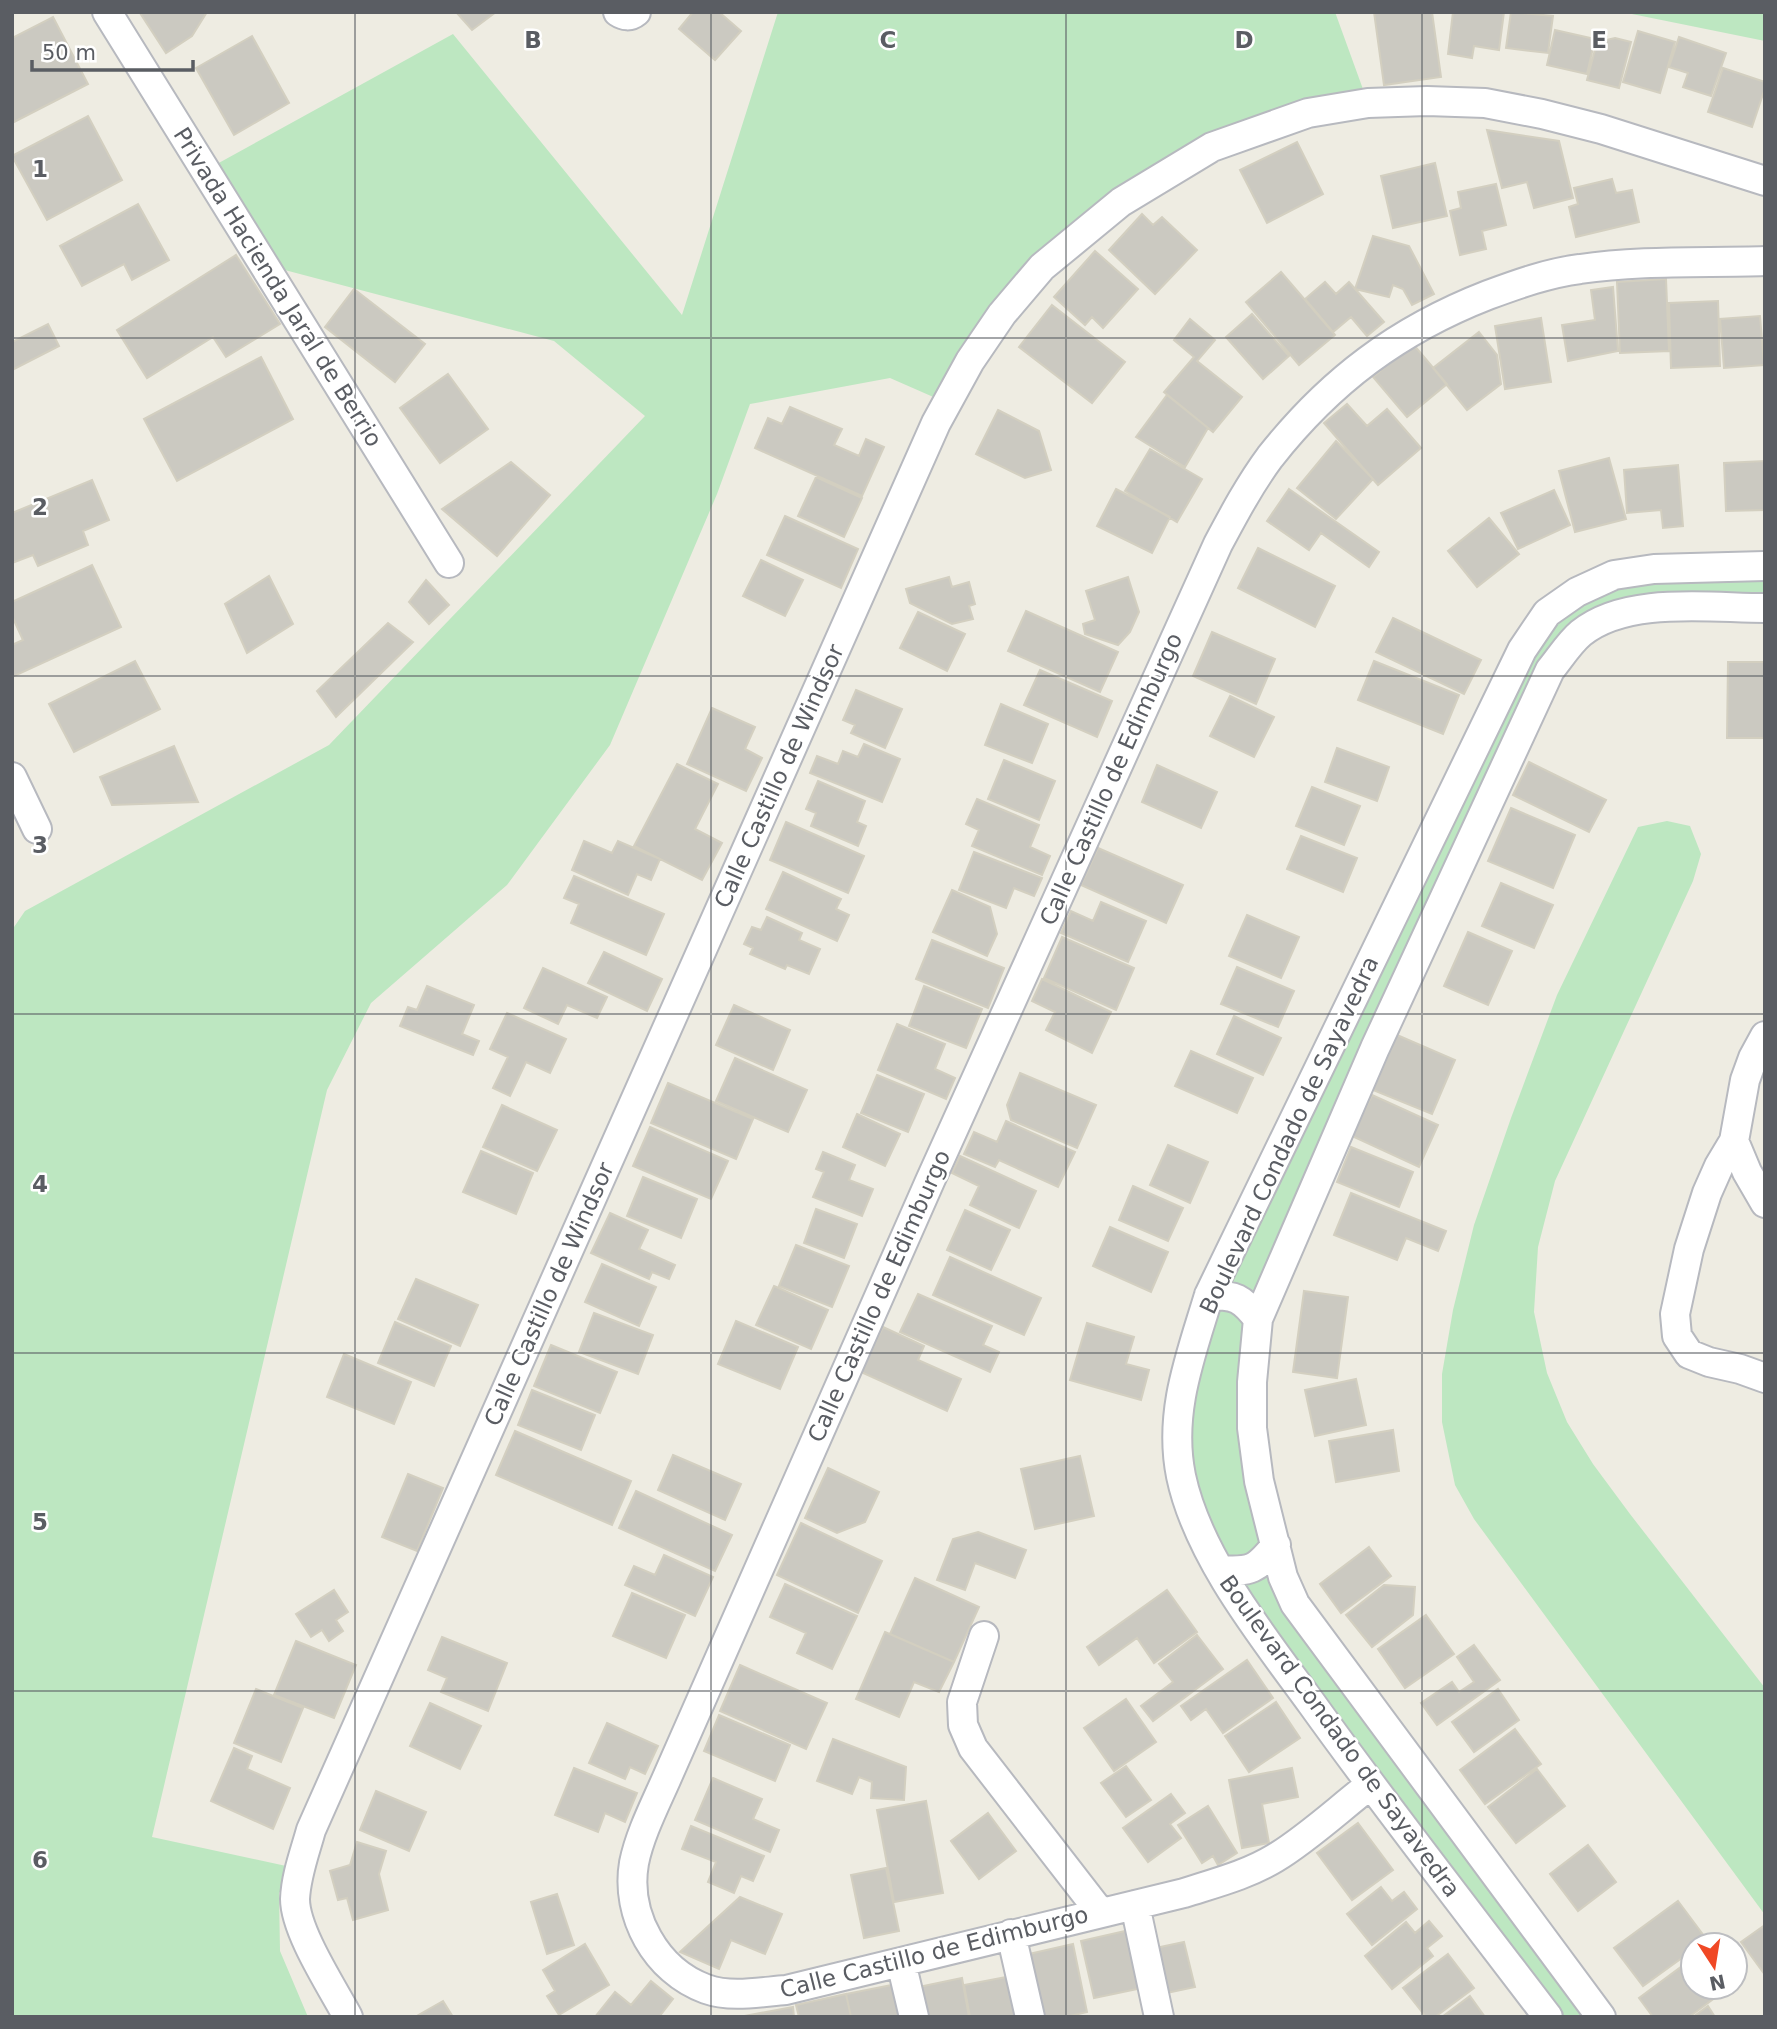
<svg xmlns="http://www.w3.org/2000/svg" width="1777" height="2029" viewBox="0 0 1777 2029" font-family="'DejaVu Sans',sans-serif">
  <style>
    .green { fill: #bde7c1 }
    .building { fill: #cbc9c1; stroke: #d3cfc0; stroke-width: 2 }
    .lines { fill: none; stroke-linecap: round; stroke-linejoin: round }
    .minor-casing { stroke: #b7b9bf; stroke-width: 32 }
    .minor { stroke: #fff; stroke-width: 28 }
    .grid { fill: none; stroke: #5a5d63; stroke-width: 2; stroke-opacity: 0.55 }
    .labels { text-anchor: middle; stroke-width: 5; stroke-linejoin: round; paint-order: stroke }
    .street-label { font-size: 23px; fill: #5a5d63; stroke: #fff }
    .grid-label { font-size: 23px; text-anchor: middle; font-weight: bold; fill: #5a5d63; stroke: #fff; stroke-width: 5; stroke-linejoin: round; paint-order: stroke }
  </style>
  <rect width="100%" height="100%" fill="#eeece2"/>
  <!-- green -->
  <path class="green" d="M778 12H1335L1368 103 1212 147 1042 267 947 403 890 378 750 404 717 494 610 745 507 885 371 1003 327 1090 152 1837 300 1869 279 1893 280 1951 308 2017H12V930L25 911 329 745 645 416 554 341 262 264 206 170 453 34 682 315Z
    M1622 12H1765V41Z
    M1765 566V608H1674L1579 634 1258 1319 1252 1382 1283 1577 1601 2017H1548L1195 1521 1185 1372 1522 650 1577 592Z
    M1667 821 1690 826 1701 854 1693 881 1555 1181 1538 1247 1534 1312 1547 1373 1567 1422 1593 1464 1630 1514 1765 1688V1915L1474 1519 1455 1485 1442 1422V1374L1453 1310 1474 1225 1511 1118 1557 995 1638 827Z"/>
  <!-- building -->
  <path class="building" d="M207 12 192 36 166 53 140 13Z
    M456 12H496L472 30Z
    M693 12H719L741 31 715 60 679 29Z
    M1374 12H1432L1441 77 1384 85Z
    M1453 12H1504L1499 50 1474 46 1472 58 1448 54Z
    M1511 12 1553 16 1548 53 1506 48Z
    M53 17 88 84 12 123V38Z
    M1555 30 1595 39 1587 74 1547 65Z
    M1638 31 1675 42 1660 93 1623 82Z
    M252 36 289 103 234 135 196 68Z
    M1679 37 1726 53 1711 96 1683 87 1688 73 1669 67Z
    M1615 38 1631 42 1619 88 1587 80 1597 42Z
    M1723 68 1765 82V88L1752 127 1708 112Z
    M88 116 122 180 47 220 12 156Z
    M1487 130 1559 141 1573 198 1534 208 1527 182 1502 188Z
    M1297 142 1323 194 1267 223 1240 170Z
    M1435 163 1447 216 1393 228 1381 176Z
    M1612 179 1616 193 1632 190 1639 222 1576 237 1569 207 1578 204 1574 188Z
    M1496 184 1506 225 1482 231 1486 249 1460 255 1450 211 1461 208 1458 192Z
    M138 204 169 260 132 280 124 264 82 286 60 246Z
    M1142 214 1153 225 1162 217 1197 250 1155 294 1109 250Z
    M1373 236 1409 246 1434 294 1412 305 1403 289 1393 285 1389 297 1355 289Z
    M1095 251 1138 289 1103 328 1092 317 1085 325 1054 297Z
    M236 255 280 324 226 357 213 337 147 378 117 330Z
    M1281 272 1335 335 1299 365 1246 302Z
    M1666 279 1669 351 1620 353 1617 282Z
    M1325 282 1336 294 1349 282 1384 322 1367 336 1351 317 1333 332 1305 299Z
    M1613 287 1618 351 1568 361 1562 325 1595 320 1591 290Z
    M354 289 425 344 395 382 325 327Z
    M1718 301 1720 366 1671 368 1669 303Z
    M1052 305 1125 362 1092 403 1019 347Z
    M1252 314 1289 356 1263 379 1226 337Z
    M1760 316 1764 365 1724 368 1720 319Z
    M1541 318 1551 382 1505 389 1495 326Z
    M1190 319 1215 340 1197 361 1242 397 1213 432 1164 392 1194 357 1174 340Z
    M48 324 59 346 12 370V342Z
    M1479 332 1497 355 1501 384 1467 410 1433 368Z
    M1413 344 1447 384 1407 417 1373 377Z
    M261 357 293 419 177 481 144 419Z
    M448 374 488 429 440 463 400 408Z
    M1167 395 1208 428 1185 467 1136 437Z
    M1347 404 1367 426 1387 409 1421 448 1378 485 1324 423Z
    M790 407 842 429 834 445 859 456 866 439 884 447 862 496 755 448 768 418 782 424Z
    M998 410 1039 431 1051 470 1025 478 976 454Z
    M1336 441 1373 479 1336 519 1297 488Z
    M1150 449 1202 479 1177 522 1125 491Z
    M1609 458 1626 519 1575 532 1559 471Z
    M1765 461V510L1726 511 1724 463Z
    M511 462 550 495 497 556 442 509Z
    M1678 465 1683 526 1663 528 1661 510 1627 513 1624 470Z
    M816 477 862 498 844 537 798 516Z
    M92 480 109 520 83 531 88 545 38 566 33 555 12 563V513Z
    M1116 489 1170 517 1152 553 1097 526Z
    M1289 489 1379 552 1369 567 1321 533 1309 550 1267 521Z
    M1554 490 1570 525 1518 549 1501 513Z
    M785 516 858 549 841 588 767 555Z
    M1489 518 1519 554 1477 587 1448 551Z
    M1258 548 1335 586 1315 627 1238 588Z
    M761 560 803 580 785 616 743 596Z
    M92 565 121 627 12 677V645L23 640 12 616V602Z
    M269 576 293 624 247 653 225 604Z
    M949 577 952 587 969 582 975 604 969 606 973 619 952 624 910 603 906 589Z
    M1128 577 1139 612 1130 632 1118 645 1085 634 1083 624 1095 620 1086 591Z
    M426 580 449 605 429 624 409 602Z
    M1026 611 1118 652 1100 692 1008 651Z
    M918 612 965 634 947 671 900 648Z
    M1393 618 1481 660 1464 694 1376 652Z
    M388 623 413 642 336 717 317 691Z
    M1212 632 1275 659 1256 704 1193 676Z
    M135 661 160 709 74 752 49 704Z
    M1374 661 1459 695 1443 734 1358 700Z
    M1728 662H1765V738H1727Z
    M1040 670 1112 701 1097 737 1024 705Z
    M856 690 902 709 885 748 851 733 855 725 843 720Z
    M1230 696 1274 717 1254 757 1210 736Z
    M1001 704 1048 724 1032 763 985 745Z
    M712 708 755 727 745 749 762 758 746 791 687 764Z
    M864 744 900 759 882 802 810 773 817 756 838 764 843 751 858 757Z
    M174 746 198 802 112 805 100 777Z
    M1337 748 1389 767 1377 801 1325 782Z
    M1004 760 1055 781 1039 820 988 799Z
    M1529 762 1606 800 1589 832 1513 795Z
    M677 764 718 784 695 829 722 843 702 880 634 846Z
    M1157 765 1217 792 1201 828 1142 802Z
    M818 781 865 801 857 822 866 826 858 846 811 826 816 813 806 809Z
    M1312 787 1360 806 1344 845 1296 826Z
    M977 799 1039 825 1030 847 1050 856 1042 875 972 846 979 830 966 824Z
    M1511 808 1575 835 1553 888 1488 861Z
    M786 822 864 856 848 893 770 860Z
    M1301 836 1357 858 1343 892 1287 869Z
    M584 841 612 853 618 841 660 859 651 880 637 874 628 895 572 870Z
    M1098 848 1183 885 1166 923 1081 885Z
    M974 852 1042 878 1034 896 1014 888 1006 908 959 890Z
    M783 872 841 899 836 909 849 915 837 941 766 909Z
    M574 876 664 914 646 955 571 923 579 904 564 898Z
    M1501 883 1553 905 1534 948 1482 926Z
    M952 890 990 907 997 934 987 956 933 932Z
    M1101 902 1146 921 1128 962 1061 933 1071 911 1093 921Z
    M1247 915 1299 937 1281 978 1229 956Z
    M767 917 802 933 799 940 820 949 809 974 787 965 785 969 750 954 753 948 744 944 752 927 761 930Z
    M1468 932 1512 951 1488 1005 1444 986Z
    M1062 937 1134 968 1116 1010 1044 978Z
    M932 940 1004 968 988 1008 916 979Z
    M604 952 662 979 647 1011 588 983Z
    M1237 967 1294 991 1278 1027 1221 1004Z
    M543 968 607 997 597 1018 567 1005 558 1024 524 1008Z
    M1042 979 1111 1012 1092 1053 1046 1030 1055 1012 1032 1001Z
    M427 986 474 1005 462 1034 479 1041 473 1055 400 1026 408 1007 417 1010Z
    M924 986 982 1009 966 1048 909 1026Z
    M734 1005 790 1030 773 1070 716 1045Z
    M507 1013 566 1039 550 1073 526 1062 510 1096 493 1088 508 1057 490 1049Z
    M1234 1016 1281 1038 1263 1075 1217 1054Z
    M897 1024 945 1044 935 1069 955 1078 946 1099 878 1070Z
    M1397 1035 1455 1060 1432 1114 1373 1090Z
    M1191 1051 1253 1078 1237 1113 1175 1086Z
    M735 1058 807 1090 788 1132 716 1101Z
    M1020 1073 1096 1105 1077 1148 1011 1120 1007 1105Z
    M877 1075 924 1094 908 1132 861 1113Z
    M668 1083 753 1119 736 1159 651 1123Z
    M1372 1095 1438 1125 1419 1167 1352 1136Z
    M502 1105 557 1130 537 1171 483 1147Z
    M857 1114 900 1134 885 1166 843 1147Z
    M1006 1121 1075 1152 1058 1187 999 1160 995 1167 964 1154 974 1132 997 1142Z
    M650 1127 728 1161 711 1199 633 1166Z
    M1168 1145 1208 1162 1190 1203 1150 1185Z
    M1351 1147 1413 1172 1399 1207 1337 1182Z
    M481 1151 533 1173 516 1214 463 1192Z
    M823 1152 855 1165 849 1180 873 1189 862 1216 813 1197 824 1172 816 1169Z
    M960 1156 1036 1191 1019 1228 970 1205 979 1186 952 1173Z
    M643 1177 697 1199 681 1238 627 1216Z
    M1133 1186 1183 1208 1168 1241 1119 1220Z
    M1351 1193 1446 1231 1438 1251 1406 1238 1397 1260 1334 1235Z
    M816 1209 857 1224 844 1258 804 1243Z
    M965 1210 1010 1230 991 1270 947 1250Z
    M610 1213 648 1230 639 1249 675 1265 669 1279 652 1272 649 1279 591 1253Z
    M1110 1227 1168 1252 1151 1292 1093 1266Z
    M796 1245 849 1266 832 1307 779 1286Z
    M950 1257 1041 1298 1024 1335 933 1295Z
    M602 1264 656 1287 639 1326 585 1302Z
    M416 1279 478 1305 460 1346 398 1319Z
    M774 1286 828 1310 811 1349 756 1325Z
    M1304 1291 1348 1297 1337 1378 1293 1372Z
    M918 1294 992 1326 983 1345 999 1352 990 1372 900 1332Z
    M594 1313 653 1335 638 1374 579 1352Z
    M736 1321 798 1347 780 1389 718 1364Z
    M395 1322 451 1346 434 1386 378 1363Z
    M1087 1323 1134 1337 1126 1364 1149 1370 1141 1400 1070 1380Z
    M883 1327 924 1346 918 1360 961 1379 947 1411 861 1372Z
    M551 1345 617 1372 600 1413 534 1386Z
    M344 1354 411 1382 394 1424 327 1397Z
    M1356 1379 1366 1425 1315 1436 1305 1390Z
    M532 1390 595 1415 581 1450 518 1425Z
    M1393 1430 1399 1471 1336 1482 1329 1441Z
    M515 1431 631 1481 612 1525 496 1475Z
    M673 1455 741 1484 725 1520 658 1490Z
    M1080 1456 1094 1516 1035 1529 1021 1469Z
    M828 1468 879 1492 865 1522 837 1533 805 1518Z
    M408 1474 443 1488 417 1551 382 1537Z
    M636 1491 732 1535 715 1571 619 1528Z
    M801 1523 882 1561 858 1613 777 1575Z
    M978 1532 1026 1550 1015 1578 975 1563 965 1590 937 1580 953 1539Z
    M1369 1547 1391 1576 1341 1613 1320 1584Z
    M664 1555 713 1577 695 1616 625 1585 634 1566 655 1575Z
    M915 1578 979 1607 954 1662 890 1634Z
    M785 1584 857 1616 832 1669 797 1653 806 1633 770 1617Z
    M1384 1585 1415 1587 1413 1615 1372 1647 1346 1615Z
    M334 1590 348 1612 336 1620 343 1631 329 1641 322 1630 311 1637 296 1614Z
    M1167 1590 1197 1632 1154 1663 1137 1638 1099 1665 1087 1647Z
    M632 1593 685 1615 666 1658 613 1636Z
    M1426 1615 1454 1654 1405 1688 1378 1649Z
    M885 1632 954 1662 939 1692 914 1682 899 1717 856 1699Z
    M1197 1635 1223 1669 1153 1721 1141 1706 1173 1682 1159 1664Z
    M442 1637 507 1663 488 1711 441 1692 447 1678 428 1670Z
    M296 1641 356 1665 334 1718 274 1695Z
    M1474 1645 1500 1680 1437 1725 1421 1703 1452 1682 1459 1692 1474 1682 1457 1657Z
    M1247 1660 1273 1698 1223 1733 1206 1709 1191 1720 1181 1706Z
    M740 1665 827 1703 806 1749 720 1711Z
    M256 1689 303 1708 281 1762 234 1743Z
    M1498 1689 1519 1720 1474 1752 1452 1722Z
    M1126 1699 1156 1742 1114 1771 1084 1728Z
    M1276 1702 1300 1738 1249 1772 1225 1736Z
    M430 1703 481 1726 460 1769 410 1746Z
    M719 1715 790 1745 775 1781 704 1751Z
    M607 1723 658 1746 645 1774 630 1767 625 1779 589 1763Z
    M1515 1729 1541 1764 1485 1804 1460 1770Z
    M833 1739 906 1767 904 1800 871 1798 872 1782 859 1777 852 1794 817 1781Z
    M234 1748 252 1756 247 1769 290 1788 273 1829 211 1801Z
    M1126 1766 1151 1800 1126 1817 1101 1783Z
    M574 1768 637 1793 625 1822 605 1813 598 1832 555 1815Z
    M1292 1768 1298 1797 1262 1804 1269 1843 1242 1848 1229 1780Z
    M1537 1769 1565 1806 1516 1843 1488 1807Z
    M713 1778 762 1799 753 1819 779 1830 770 1852 695 1820Z
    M376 1791 426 1812 409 1851 360 1830Z
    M1171 1794 1185 1813 1170 1824 1181 1838 1148 1862 1123 1828Z
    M926 1801 943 1893 894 1902 877 1810Z
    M1208 1806 1237 1853 1218 1865 1213 1856 1202 1863 1178 1825Z
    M988 1813 1016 1851 979 1879 951 1841Z
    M1358 1823 1393 1870 1352 1900 1317 1853Z
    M691 1826 764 1856 753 1881 741 1876 734 1893 708 1882 716 1862 682 1849Z
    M357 1842 386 1851 379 1874 388 1910 353 1920 347 1898 338 1900 330 1871 350 1865Z
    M1588 1845 1616 1882 1578 1911 1550 1874Z
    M886 1868 899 1931 864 1938 851 1875Z
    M1381 1887 1392 1901 1404 1892 1417 1909 1372 1945 1347 1914Z
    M557 1894 574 1945 547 1954 531 1902Z
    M740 1897 782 1914 765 1954 731 1940 719 1969 680 1952Z
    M1678 1901 1707 1940 1699 1945H1693V1950L1643 1986 1614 1948Z
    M1429 1921 1442 1936 1427 1948 1433 1956 1392 1989 1365 1956 1406 1922 1415 1933Z
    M1765 1925V1975L1741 1942Z
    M1134 1929 1147 1987 1094 1998 1081 1941Z
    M1184 1942 1195 1987 1157 1995 1146 1950Z
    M585 1944 609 1985 559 2015 547 1996 555 1991 543 1970Z
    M1073 1944 1087 2012 1066 2017H1032L1020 1956Z
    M1448 1954 1474 1988 1435 2017H1426L1403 1988Z
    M1689 1961 1693 1966V1987H1709L1716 1997 1689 2017H1653L1639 1998Z
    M1017 1975 1025 2017H970L964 1985Z
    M962 1978 969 2017H915L909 1989Z
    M651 1981 673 1999 659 2017H595L615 1992 631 2005Z
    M902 1983 909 2017H851L846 1994Z
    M846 1994 851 2017H799L796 2005Z
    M1470 1996 1485 2017H1442Z
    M443 2001 453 2017H415Z
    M1708 2006 1715 2017H1693Z
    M793 2007 794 2017H744V2016Z"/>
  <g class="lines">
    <defs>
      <path id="minor" d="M107 12 449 563
        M618 12C624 16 630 17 636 12
        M12 777 37 829
        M1765 1036 1753 1058 1745 1080 1734 1141 1719 1166 1707 1193 1689 1249 1675 1314 1677 1336 1689 1354 1709 1362 1740 1369 1765 1378
        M1734 1141 1747 1172 1765 1203
        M1209 1295C1235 1295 1242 1298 1258 1319
        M1220 1570C1251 1572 1256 1570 1276 1545
        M984 1636 962 1702 963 1725 973 1748 1100 1912
        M1370 1785C1340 1808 1307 1839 1275 1858 1247 1875 1215 1883 1184 1893L786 1990C760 1992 731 1998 706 1989 656 1971 625 1915 634 1863 640 1833 657 1801 669 1773L930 1181 1218 544C1234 514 1250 484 1270 457 1330 381 1398 330 1488 295 1518 284 1548 273 1580 269 1640 260 1703 263 1765 261
        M1135 1905 1159 2017
        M1011 1934 1030 2017
        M901 1962 914 2017
        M348 2017C332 1987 295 1931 295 1899 296 1875 305 1852 311 1830L936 423 970 361 1002 314 1042 267 1121 202 1212 147 1308 113 1368 103 1427 101 1485 103 1542 114 1601 129 1765 181
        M1548 2017C1469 1913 1388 1810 1312 1704 1264 1638 1198 1557 1181 1476 1168 1412 1191 1355 1209 1295L1522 650 1547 613 1577 592 1614 575 1654 569 1765 566
        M1601 2017 1295 1604 1283 1577 1259 1481 1252 1428V1382L1258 1319 1375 1048 1550 670C1560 658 1569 643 1581 633 1627 596 1709 608 1765 608"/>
    </defs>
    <!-- minor casing -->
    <use href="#minor" class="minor-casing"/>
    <!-- minor -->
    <use href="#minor" class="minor"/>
  </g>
  <!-- grid -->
  <path class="grid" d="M355 12V2017M711 12V2017M1066 12V2017M1422 12V2017M12 338H1765M12 676H1765M12 1014H1765M12 1353H1765M12 1691H1765"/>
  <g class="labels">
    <!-- street labels -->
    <g class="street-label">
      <text transform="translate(278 287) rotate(58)" y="8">Privada Hacienda Jaral de Berrio</text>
      <text transform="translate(779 776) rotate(-66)" y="8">Calle Castillo de Windsor</text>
      <text transform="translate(1111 779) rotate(-66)" y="8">Calle Castillo de Edimburgo</text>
      <text transform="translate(1289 1135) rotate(-65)" y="8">Boulevard Condado de Sayavedra</text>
      <text transform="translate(549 1294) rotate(-66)" y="8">Calle Castillo de Windsor</text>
      <text transform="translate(879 1296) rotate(-66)" y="8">Calle Castillo de Edimburgo</text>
      <text transform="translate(1340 1736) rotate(54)" y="8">Boulevard Condado de Sayavedra</text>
      <text transform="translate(934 1952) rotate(-14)" y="8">Calle Castillo de Edimburgo</text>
    </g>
  </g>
  <g class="grid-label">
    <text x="533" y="48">B</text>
    <text x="888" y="48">C</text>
    <text x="1244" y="48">D</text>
    <text x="1599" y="48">E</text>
    <text x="40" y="177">1</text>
    <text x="40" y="515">2</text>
    <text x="40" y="853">3</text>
    <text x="40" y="1192">4</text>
    <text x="40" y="1530">5</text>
    <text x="40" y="1868">6</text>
  </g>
  <!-- border -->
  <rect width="1777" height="2029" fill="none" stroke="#5a5d63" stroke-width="28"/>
  <!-- north arrow -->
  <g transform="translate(1714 1966) rotate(168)"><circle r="33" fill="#ffffff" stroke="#bdbec1" stroke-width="2"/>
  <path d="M0-5L12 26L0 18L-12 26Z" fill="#f04825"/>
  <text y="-10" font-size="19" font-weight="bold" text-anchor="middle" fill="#5a5d63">N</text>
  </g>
  <!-- scale -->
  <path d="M32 60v10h161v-10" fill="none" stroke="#5a5d63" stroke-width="3.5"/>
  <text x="42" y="60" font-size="21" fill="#5a5d63" stroke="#ffffff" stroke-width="5" paint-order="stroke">50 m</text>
</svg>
